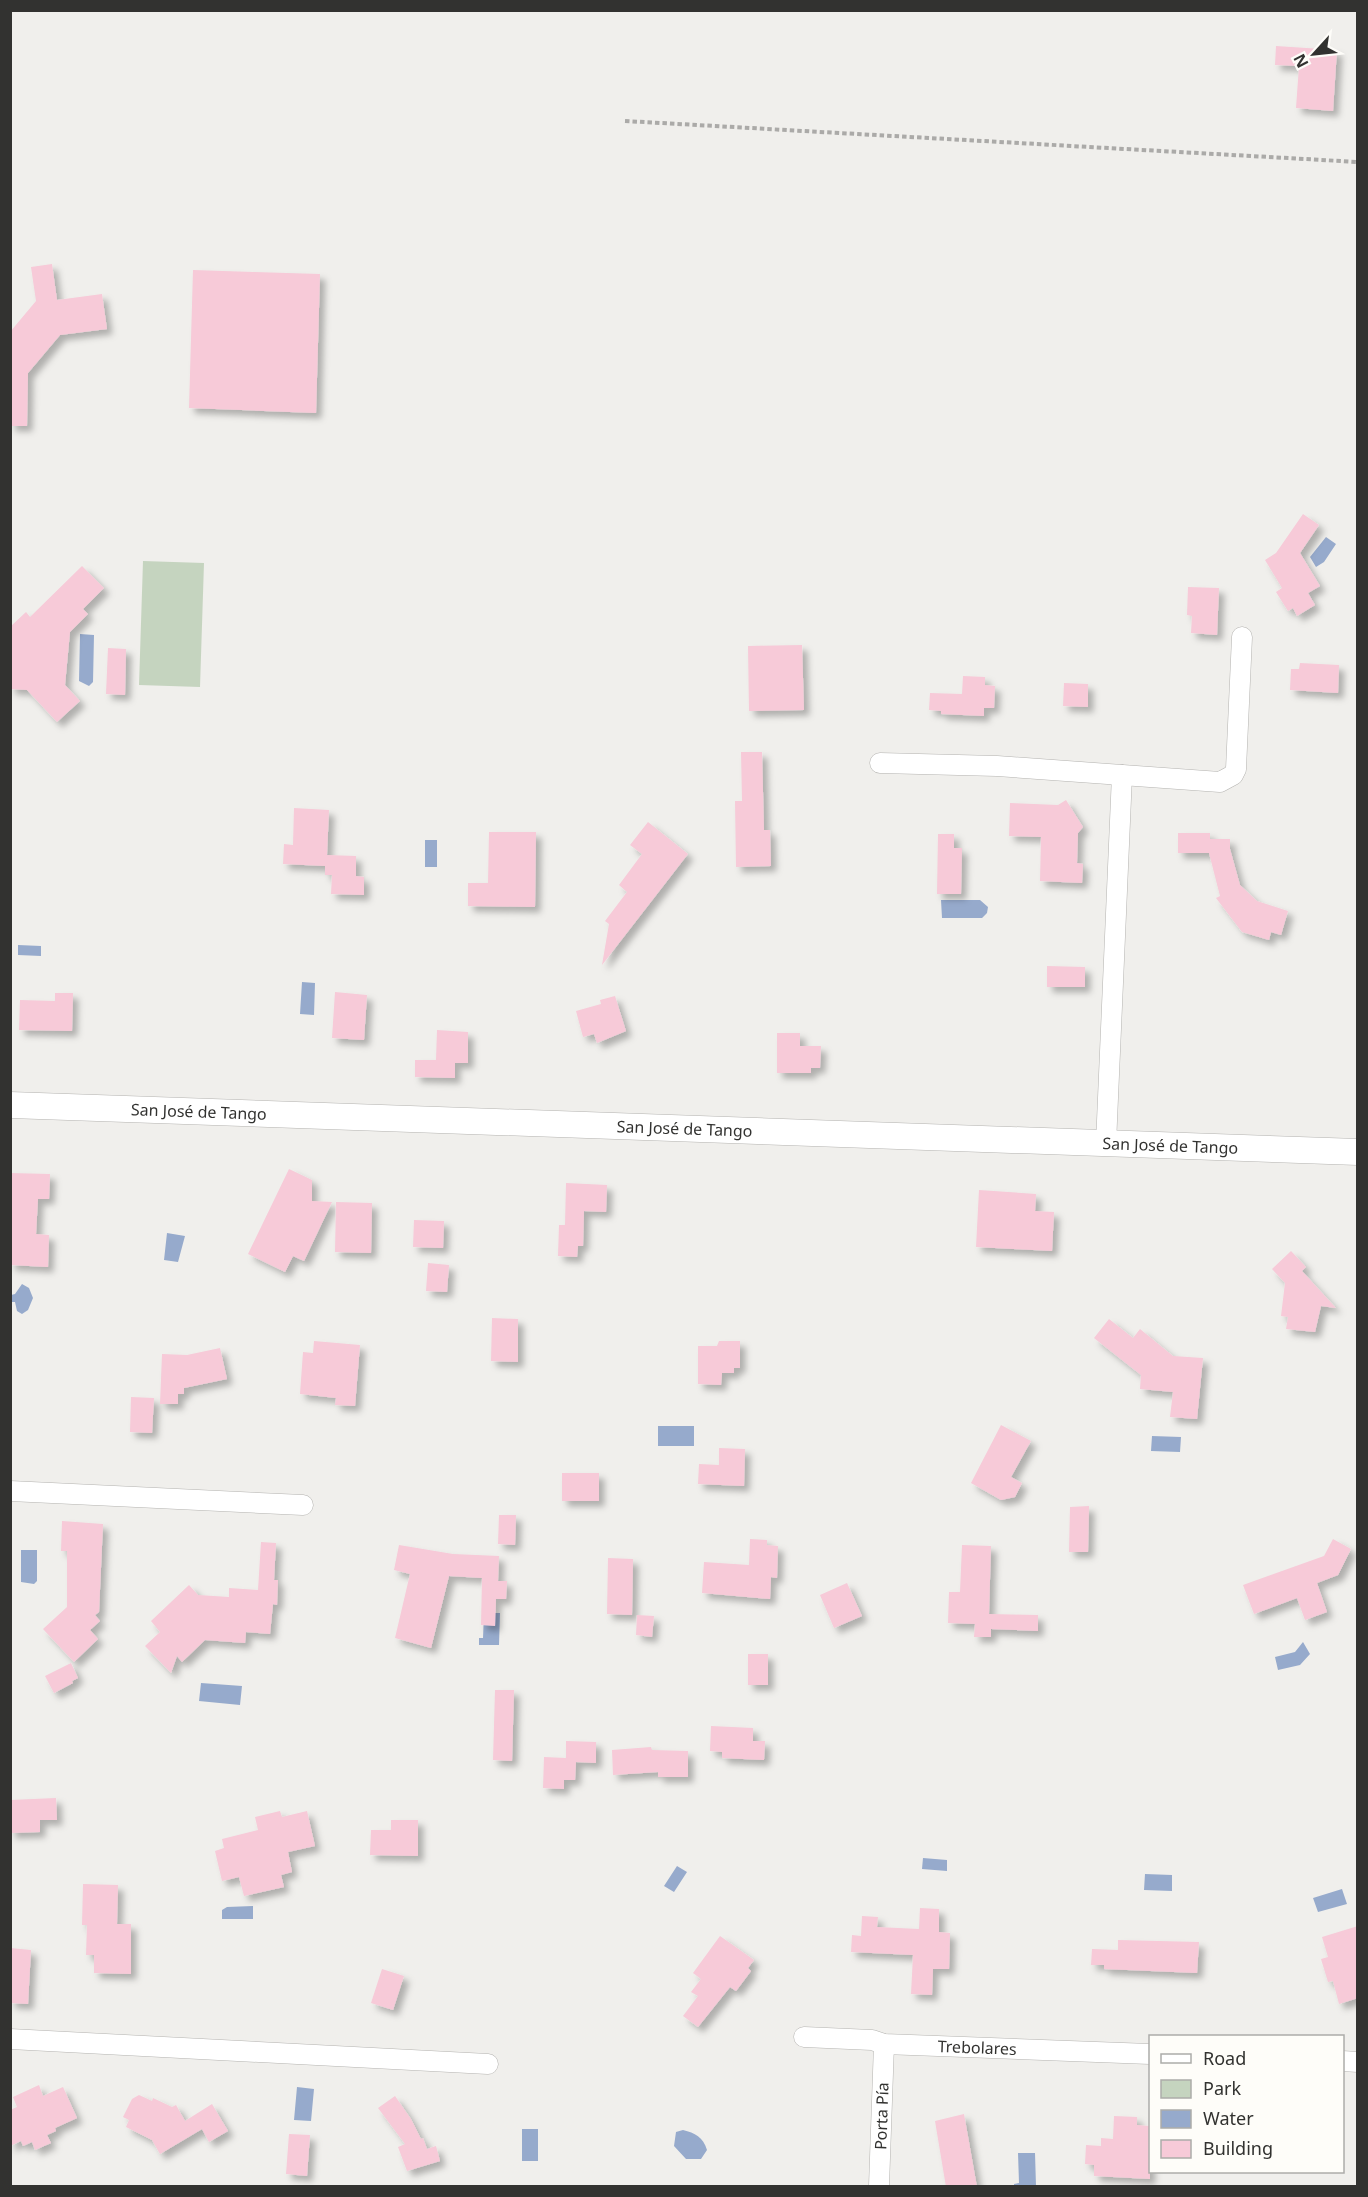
<svg xmlns="http://www.w3.org/2000/svg" width="1368" height="2197" viewBox="0 0 1368 2197" font-family="'Noto Sans',sans-serif">
  <style>
    .green { fill: #c5d4bf }
    .water { fill: #96aacc }
    .building { fill: #f7cad8; filter: url(#shadow) }
    .lines { fill: none; stroke-linecap: round; stroke-linejoin: round }
    .minor-casing { stroke: #b4b3b0; stroke-width: 21 }
    .tertiary-casing { stroke: #b4b3b0; stroke-width: 27 }
    .path { stroke: #abaaa8; stroke-width: 4; stroke-dasharray: 4.5 3; stroke-linecap: butt }
    .minor { stroke: #fff; stroke-width: 20 }
    .tertiary { stroke: #fff; stroke-width: 26 }
    .labels { text-anchor: middle; stroke-width: 4.5; stroke-linejoin: round; paint-order: stroke }
    .street-label { font-size: 16px; fill: #323230; stroke: #fefdf9 }
  </style>
  <defs>
    <filter id="shadow"><feDropShadow dx="5.5" dy="5.5" stdDeviation="3" flood-color="#0004"/></filter>
  </defs>
  <rect width="100%" height="100%" fill="#f0efec"/>
  <!-- green -->
  <path class="green" d="M143 561 204 563 200 687 139 685Z"/>
  <!-- water -->
  <path class="water" d="M1326 537 1336 544 1324 562 1316 567 1310 557Z
    M80 634 94 635 93 682 89 686 79 681Z
    M425 840H437V867H425Z
    M941 900H980L988 907 987 913 982 918H942Z
    M18 945 41 946V956L18 955Z
    M302 982 315 983 314 1015 300 1014Z
    M167 1233 185 1236 178 1262 164 1260Z
    M22 1284 29 1288 33 1298 28 1310 22 1314 17 1311 15 1302H10L11 1295 15 1294Z
    M658 1426H694V1446H658Z
    M1152 1436 1181 1437 1180 1452 1151 1451Z
    M21 1550H37V1581L34 1584 21 1582Z
    M484 1613H500L499 1645H479V1638H483Z
    M1303 1642 1310 1654 1300 1665 1278 1670 1275 1657 1295 1652Z
    M201 1683 242 1686 240 1705 199 1701Z
    M923 1858 947 1860V1871L922 1869Z
    M677 1866 687 1872 674 1892 664 1886Z
    M1145 1874 1172 1875V1891L1144 1890Z
    M1342 1889 1347 1904 1318 1912 1313 1898Z
    M253 1906V1919H222V1910L227 1907Z
    M297 2087 314 2089 311 2121 294 2120Z
    M522 2129H538V2161H522Z
    M683 2130C695 2133 703 2137 707 2150L701 2159H686L674 2146 676 2132Z
    M1018 2153H1035L1036 2186H1014V2184L1019 2183Z"/>
  <!-- building -->
  <path class="building" d="M1276 46 1337 50 1333 111 1296 108 1299 66 1275 65Z
    M52 264 57 300 102 294 107 329 60 335 28 373 27 426H10V332L36 301 31 267Z
    M193 270 320 274 316 413 189 408Z
    M1303 514 1319 525 1300 553 1320 586 1308 593 1315 605 1297 616 1293 608 1288 611 1276 592 1282 588 1265 560 1276 553Z
    M82 566 104 588 83 609 88 614 70 632 65 685 80 701 57 722 27 690 10 689V627L26 612 30 617Z
    M1188 587 1219 588 1217 635 1191 633 1192 616 1187 615Z
    M802 645 804 710 749 711 748 646Z
    M108 648 126 649 125 695 106 694Z
    M1300 663 1339 665 1338 693 1290 690 1291 669H1299Z
    M963 676 985 677V685L995 686 994 708H984V716L941 714V711L929 710 930 693 962 694Z
    M1064 683 1088 684V707L1063 706Z
    M741 752H762L764 830H770L771 866 736 867 735 801H742Z
    M1066 800 1083 827 1078 833 1077 863 1083 864 1082 883 1040 881 1041 837 1009 836 1010 803 1058 805Z
    M294 808 329 810 327 855 356 856V876L364 877V895L331 894 332 875H325V866L283 864 284 844 293 845Z
    M648 822 688 854 602 965 609 924 605 921 627 892 619 885 642 854 630 845Z
    M489 832H536L535 907 468 906V883H488Z
    M1178 833H1210V839H1230V849L1240 885 1257 901 1288 911 1281 935 1271 932 1269 940 1242 932 1216 898 1220 896 1209 853H1178Z
    M938 834H954V848H962L961 894H937Z
    M1047 966 1085 967V987H1047Z
    M335 992 367 995 364 1040 332 1038Z
    M55 993H73L72 1031 19 1030 20 1000 55 1001Z
    M615 996 626 1031 597 1043 594 1034 583 1037 576 1011 601 1004 600 1000Z
    M437 1030 468 1032V1063H455V1078L415 1077V1060H436Z
    M777 1033H800V1046H821L820 1068H811V1073H777Z
    M289 1169 312 1180V1201L332 1202 304 1261 293 1256 285 1272 248 1254Z
    M10 1173 50 1174 49 1199H38L36 1234 49 1235 48 1267 10 1265Z
    M566 1183 607 1185 606 1212 584 1211 583 1246H578L577 1257 558 1256 559 1225H565Z
    M979 1190 1036 1194 1035 1211 1054 1212 1052 1251 976 1247Z
    M336 1202 372 1203 371 1253 335 1252Z
    M414 1220 444 1221 443 1248 413 1247Z
    M1291 1251 1306 1267 1302 1271 1336 1308 1321 1306 1315 1332 1286 1329 1288 1317 1281 1316 1285 1283 1272 1269Z
    M428 1263 449 1265 447 1292 426 1291Z
    M492 1318 518 1319V1362L491 1361Z
    M1109 1319 1133 1338 1140 1329 1173 1356 1203 1358 1197 1419 1170 1417 1173 1392 1140 1389 1141 1375 1094 1338Z
    M314 1341 360 1345 355 1406 335 1405 336 1398 300 1394 303 1352 313 1353Z
    M719 1341H740V1368H734V1373H722L721 1385 698 1384V1346H717Z
    M220 1348 227 1379 184 1388V1394H178V1404H160L162 1354 187 1355Z
    M131 1397 154 1398 152 1433 130 1432Z
    M1001 1425 1031 1441 1011 1477 1022 1483 1015 1497 1001 1500 971 1483Z
    M719 1448 745 1449 744 1486 698 1484 699 1464 719 1465Z
    M562 1473H599V1501H562Z
    M1089 1506 1088 1552H1069L1070 1507Z
    M499 1515H516L515 1545 498 1544Z
    M62 1521 103 1524 99 1612 95 1615 100 1621 90 1630 98 1639 74 1662 43 1629 67 1607V1551H61Z
    M750 1539 767 1540V1545L778 1546 777 1578 771 1577 770 1599 702 1593 704 1562 749 1565Z
    M1333 1539 1351 1549 1338 1575 1317 1583 1327 1612 1305 1620 1297 1598 1254 1614 1243 1585 1324 1556Z
    M261 1542 276 1543 274 1580H278L277 1605 273 1604 270 1634 246 1632 245 1643 205 1640 182 1662 177 1656 171 1673 145 1646 160 1632 151 1621 189 1585 198 1595 229 1597V1588L258 1590Z
    M399 1545 453 1554 499 1556 498 1581H507L506 1599H496L495 1626 481 1625 482 1578 449 1576 431 1648 395 1638 410 1574 394 1570Z
    M962 1545 991 1546 989 1614 1038 1615V1631L991 1629V1637H974L975 1624 948 1623 949 1592H960Z
    M608 1558 633 1559 632 1615 607 1614Z
    M847 1583 862 1616 834 1628 820 1595Z
    M637 1615 654 1616 652 1637 636 1635Z
    M748 1654H768V1685H748Z
    M71 1663 78 1678 72 1681 73 1683 54 1693 45 1676Z
    M495 1690H514L512 1761 493 1760Z
    M711 1726 753 1728V1741H765L764 1760 722 1758V1752L710 1751Z
    M566 1741 596 1742V1763L576 1762 575 1780H564V1789L543 1788 544 1757 566 1758Z
    M651 1747 652 1750 688 1751V1777H658V1772L613 1775 612 1750Z
    M56 1798 57 1820H40V1832L10 1833V1800Z
    M280 1811 282 1817 307 1811 315 1846 288 1852 292 1872 281 1875 284 1887 244 1896 239 1877 222 1881 215 1851 224 1848 222 1839 258 1830 255 1817Z
    M391 1820H418V1856L370 1855 371 1830H391Z
    M83 1884 118 1885 117 1924H131V1974L94 1973V1955H86L87 1925H82Z
    M920 1908 939 1909V1932L950 1933 949 1969H933L932 1995 911 1994 913 1955 851 1952 852 1935 861 1936 862 1916 878 1917 877 1927 919 1929Z
    M1358 1926V1998L1339 2004 1333 1981 1328 1982 1321 1959 1328 1957 1322 1937Z
    M720 1936 754 1960 748 1968 751 1971 736 1991 730 1987 698 2027 683 2016 698 1996 691 1992 701 1979 693 1973Z
    M1118 1940 1199 1942 1197 1973 1104 1969V1965H1091L1092 1949 1118 1950Z
    M10 1948 31 1950 28 2004 10 2003Z
    M382 1969 404 1976 393 2010 371 2003Z
    M39 2085 43 2096 63 2087 77 2118 55 2128 56 2131 47 2135 51 2143 35 2150 32 2142 23 2146 21 2141 10 2146V2110L17 2107 13 2097Z
    M139 2095 152 2101 153 2098 172 2107 176 2105 185 2121 212 2104 228 2131 209 2142 202 2129 160 2154 152 2140 126 2127 129 2120 123 2117 132 2099Z
    M395 2096 411 2119 421 2139 423 2138 427 2149 436 2146 440 2161 407 2171 398 2147 405 2144 378 2108Z
    M964 2114 977 2187H946L935 2121Z
    M1114 2116 1137 2117V2125L1149 2126 1150 2179 1094 2176V2165L1085 2164 1086 2145 1101 2146V2138L1113 2139Z
    M289 2134 310 2135 307 2176 286 2174Z"/>
  <g class="lines">
    <defs>
      <g id="minor">
        <path d="M880 763 997 766 1220 782 1233 775 1236 769 1242 637"/>
        <path d="M1106 1144 1122 775"/>
        <path d="M10 1491 303 1505"/>
        <path id="s1" d="M804 2037 872 2040 884 2044 1150 2054"/>
        <path d="M10 2039 488 2064"/>
        <path d="M1342 2061 1358 2062"/>
        <path id="s2" d="M879 2186 884 2044"/>
      </g>
      <g id="tertiary">
        <path id="s3" d="M10 1105 1358 1152"/>
      </g>
    </defs>
    <!-- minor casing -->
    <use href="#minor" class="minor-casing"/>
    <!-- tertiary casing -->
    <use href="#tertiary" class="tertiary-casing"/>
    <!-- path -->
    <path class="path" d="M625 121 1358 162"/>
    <!-- minor -->
    <use href="#minor" class="minor"/>
    <!-- tertiary -->
    <use href="#tertiary" class="tertiary"/>
  </g>
  <g class="labels">
    <!-- street labels -->
    <g class="street-label">
      <text dy="6" stroke="none"><textPath href="#s3" startOffset="189">San José de Tango</textPath></text>
      <text dy="6" stroke="none"><textPath href="#s3" startOffset="675">San José de Tango</textPath></text>
      <text dy="6" stroke="none"><textPath href="#s3" startOffset="1161">San José de Tango</textPath></text>
      <text dy="6" stroke="none"><textPath href="#s1" startOffset="174">Trebolares</textPath></text>
      <text dy="6" stroke="none"><textPath href="#s2" startOffset="70">Porta Pía</textPath></text>
    </g>
  </g>
  <!-- border -->
  <rect width="1368" height="2197" fill="none" stroke="#323230" stroke-width="24"/>
  <!-- legend -->
  <rect x="1149" y="2035" width="195" height="138" fill="#fefdf9" stroke="#acaca9" stroke-width="1.5"/>
  <rect x="1161" y="2054" width="30" height="9" fill="#ffffff" stroke="#acaca9" stroke-width="1.5"/>
  <text x="1203" y="2065" font-size="18" fill="#323230">Road</text>
  <rect x="1161" y="2080" width="30" height="18" fill="#c5d4bf" stroke="#acaca9" stroke-width="1.5"/>
  <text x="1203" y="2095" font-size="18" fill="#323230">Park</text>
  <rect x="1161" y="2110" width="30" height="18" fill="#96aacc" stroke="#acaca9" stroke-width="1.5"/>
  <text x="1203" y="2125" font-size="18" fill="#323230">Water</text>
  <rect x="1161" y="2140" width="30" height="18" fill="#f7cad8" stroke="#acaca9" stroke-width="1.5"/>
  <text x="1203" y="2155" font-size="18" fill="#323230">Building</text>
  <!-- north arrow -->
  <g transform="translate(1314 54) rotate(243)" stroke="#fefdf9" stroke-width="4.5" paint-order="stroke">
  <path d="M0-4.5L10 22L0 15L-10 22Z" fill="#323230"/>
  <text y="-9" font-size="16" font-weight="bold" text-anchor="middle" fill="#323230">N</text>
  </g>
</svg>
